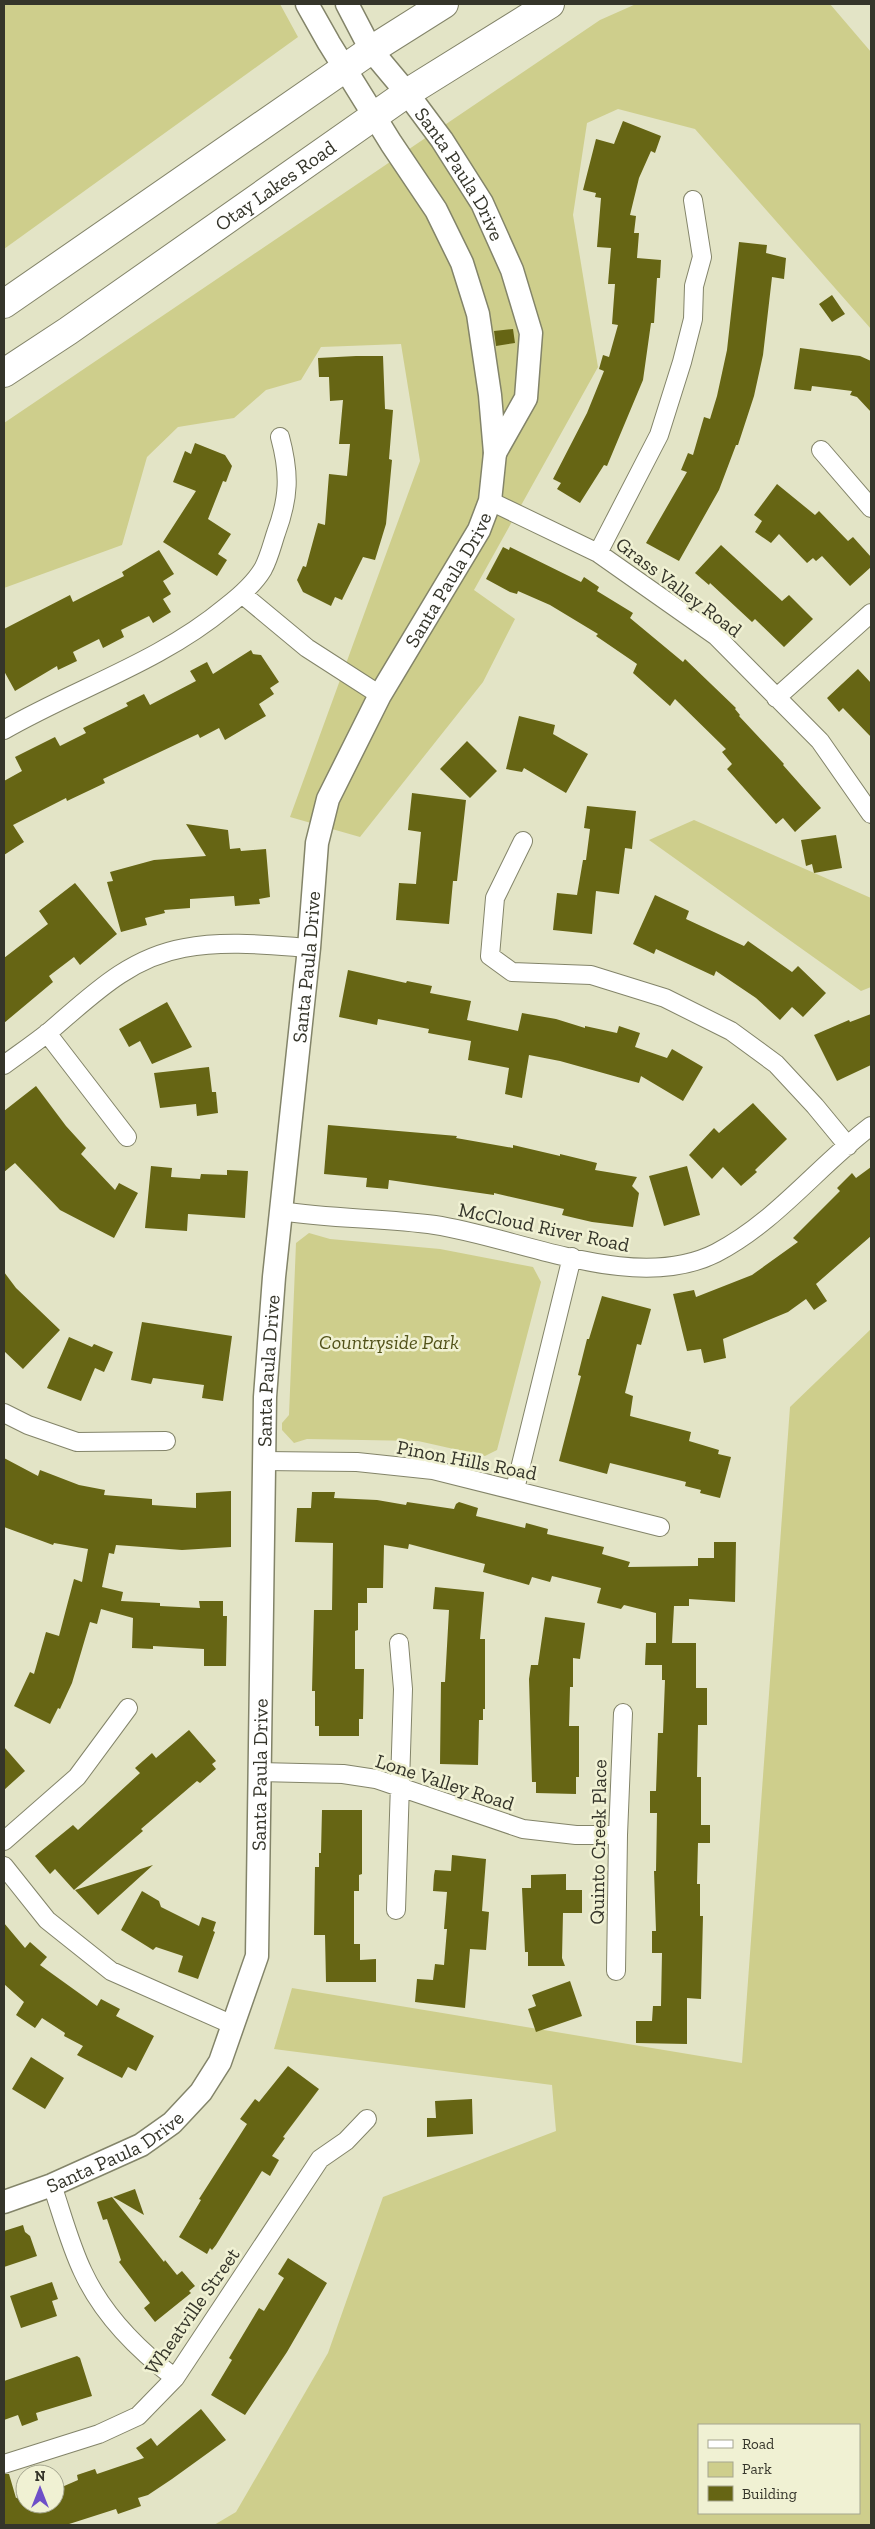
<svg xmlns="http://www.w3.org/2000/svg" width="875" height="2529" viewBox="0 0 875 2529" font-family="'Zilla Slab',serif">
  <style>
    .green { fill: #cece8c; fill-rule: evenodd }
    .building { fill: #666514 }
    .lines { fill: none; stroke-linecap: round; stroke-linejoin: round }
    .minor-casing { stroke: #838469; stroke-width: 20 }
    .tertiary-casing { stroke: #838469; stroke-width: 25 }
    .primary-casing { stroke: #838469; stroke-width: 30 }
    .minor { stroke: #fff; stroke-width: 18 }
    .tertiary { stroke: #fff; stroke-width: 22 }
    .primary { stroke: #fff; stroke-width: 28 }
    .labels { text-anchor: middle; stroke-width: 5; stroke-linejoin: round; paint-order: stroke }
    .street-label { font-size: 20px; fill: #35352a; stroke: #f0f1d3 }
    .park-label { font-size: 20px; font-style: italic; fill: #525219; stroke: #f0f1d3 }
  </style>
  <rect width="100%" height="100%" fill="#e3e4c6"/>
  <!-- green -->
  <path class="green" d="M4 4H280L298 37 4 249Z
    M636 4H830L871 52V329L695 129 618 109 587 123 573 215 598 367 474 590 515 619 483 682 360 837 290 817 420 461 401 344 321 347 301 380 266 390 234 418 178 427 147 457 122 545 4 588V423L600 20Z
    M694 820 871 898V987L861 991 649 840Z
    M309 1233 330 1239 440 1249 533 1267 541 1282 497 1450 485 1456 418 1441 307 1439 294 1443 282 1430V1423L289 1415 296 1243Z
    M871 1329V2525H214L236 2512 328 2353 383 2197 556 2131 552 2085 274 2049 292 1988 742 2063 790 1407ZM699 2425H859V2513H699Z"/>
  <!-- building -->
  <path class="building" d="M623 121 661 136 655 153 651 151 639 178 630 215 636 216 634 233H639L637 258 661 260 660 278H657L654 323H651L643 380 607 466 604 465 580 503 557 489 561 483 553 479 587 413 604 371 599 369 603 355 609 357 618 325 612 324 615 284H608L611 248 597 247 601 198 595 197 596 193 583 190 596 139 614 144Z
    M739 242 767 245 766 253 786 258 784 279 772 277 763 355 754 396 738 445H736L719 490 679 561 646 543 687 472 681 470 688 453 693 455 704 417 710 419 717 396 727 350Z
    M832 295 845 314 832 322 819 304Z
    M513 329 515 343 496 346 494 331Z
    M800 348 860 356 871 361V412L857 397 850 395 852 391 812 386 811 391 794 389Z
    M356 356H383L385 409 393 410 389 459 392 460 386 524 375 560 363 557 342 600 335 597 331 606 303 592 297 580 303 566 306 567 318 523 325 525 329 474 347 476 350 444H339L343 400 330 401 329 377H319L318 358Z
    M195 443 225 455 232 466 226 482 223 481 208 519 231 534 218 554 227 560 217 576 163 542 196 491 173 482 185 451 191 454Z
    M777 484 815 515 819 511 848 541 853 537 871 557V567L850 586 822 556 816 561 813 558 807 563 779 534 771 543 755 532 762 521 754 515Z
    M721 545 782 601 789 595 813 619 784 647 755 619 752 622 710 583 709 585 695 573Z
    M503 547 509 550 510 547 581 582 584 577 599 587 597 591 633 613 630 618 683 662 685 659 736 708 735 709 740 715 739 716 784 764 783 765 821 808 795 832 783 818 776 824 727 769 732 764 722 752 726 749 675 699 670 706 633 673 637 664 596 636 598 634 550 605 518 591 517 594 510 592 486 579Z
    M159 550 174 574 163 581 171 594 163 599 171 612 153 623 149 616 121 630 124 637 103 648 99 639 73 652 77 661 58 670 57 666 15 691 4 671V629L70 595 73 602 124 576 122 572Z
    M251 650 253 654 261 655 279 682 270 688 274 694 259 704 266 716 225 740 219 728 200 738 198 734 103 779 105 783 67 801 66 798 13 825 24 842 4 855V781L22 771 15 757 55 737 60 746 86 733 83 728 128 706 126 703 144 694 150 705 196 681 190 671 207 662 213 674Z
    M858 669 871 683V737L843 708 839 712 827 698Z
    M519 716 555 725 553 734 588 754 566 793 524 768 522 772 506 769Z
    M467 741 497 771 470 798 440 769Z
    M412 793 466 800 457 881H453L449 924 396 920 399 883 416 884 421 832 408 830Z
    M587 806 636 811 632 849 625 848 619 894 596 891 592 934 553 930 557 893 577 895 583 860H586L590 829 584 828Z
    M186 824 228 830 230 849 240 848 241 851 266 849 270 897 259 899 260 904 235 906 234 896 190 899V908L164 910 165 913 145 918 147 925 121 932 107 882 113 881 110 872 154 860 206 856Z
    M836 835 842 868 814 873 812 864 806 866 801 840Z
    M75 883 117 934 80 965 74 957 49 976 53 982 4 1023V958L48 924 39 911Z
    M655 895 689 911 686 919 744 946 748 941 792 972 798 966 826 993 803 1017 792 1007 780 1020 756 998 716 971 714 976 656 949 654 954 633 944Z
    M348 970 406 983 407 981 432 986 430 993 471 1001 467 1020 518 1031 522 1013 556 1019 585 1028V1026L617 1033 619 1026 640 1033 635 1047 667 1058 672 1049 703 1067 683 1101 641 1076 639 1083 560 1061 529 1055 522 1098 505 1094 509 1068 468 1060 471 1041 428 1033 429 1029 378 1019 377 1025 339 1017Z
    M167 1002 192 1047 152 1064 140 1041 129 1047 119 1029Z
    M871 1014V1065L837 1081 814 1035 849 1020 850 1022Z
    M209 1067 212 1092H216L218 1113 197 1116 196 1104 160 1108 154 1073Z
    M36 1086 66 1126 86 1148 81 1154 115 1190 119 1183 138 1193 114 1238 60 1210 15 1163 4 1172V1111Z
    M753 1103 787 1139 755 1170 757 1172 741 1186 723 1167 712 1179 689 1155 714 1128 719 1133Z
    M328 1125 457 1136 456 1138 513 1148V1145L560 1156V1154L597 1163 595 1170 637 1177 632 1186 639 1193 633 1227 592 1222 562 1215 564 1209 494 1193V1195L389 1180 388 1189 366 1187 367 1178 324 1174Z
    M151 1166 172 1168 171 1177 200 1179 201 1174 227 1175V1170L248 1171 245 1218 188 1214 187 1231 145 1228Z
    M687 1166 700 1215 664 1226 649 1176Z
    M871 1167V1236L816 1284 827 1301 814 1310 806 1299 788 1312 723 1339 726 1358 704 1363 701 1349 687 1351 673 1294 694 1290 696 1297 752 1275 798 1242 793 1238 840 1191 837 1188 852 1173 856 1178Z
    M4 1272 16 1288 60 1330 23 1369 4 1351Z
    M602 1296 651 1309 641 1345 637 1344 625 1393 633 1396 630 1416 691 1432 689 1441 719 1450 718 1454 731 1457 720 1498 700 1493 701 1490 685 1486 686 1482 610 1463 607 1474 559 1461 581 1376 578 1375 587 1339H589Z
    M142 1322 232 1336 223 1401 202 1398 204 1385 153 1378 151 1384 131 1380Z
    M69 1337 92 1347 94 1344 113 1352 104 1372 95 1368 81 1401 47 1388Z
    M4 1458 38 1476 40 1470 79 1485 105 1490 104 1495 152 1499V1505L196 1508V1493L231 1491V1547L182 1550 116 1545 114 1554 109 1553 102 1587 123 1592 121 1601 160 1603V1606L200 1608 199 1601H223V1616H227L226 1666H204V1649L153 1646V1649L132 1648 133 1618 101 1609 97 1624 90 1622 72 1683 60 1709 58 1708 50 1724 14 1706 30 1672 34 1674 46 1632 59 1636 74 1579 82 1582 88 1549 54 1543 53 1545 4 1527Z
    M312 1492H335L334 1498 377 1500 406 1505 407 1502 454 1509 456 1504 459 1502 478 1508 476 1516 525 1528 526 1523 548 1529 547 1534 604 1547 602 1554 630 1562 628 1567 698 1566V1558H714V1542H736L735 1602 689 1599V1606H674L672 1643H696V1688H707V1725H698L697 1777H701V1825H710V1843H698L697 1884H700V1916H703L701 1999 687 1998V2044L636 2043V2021H652L653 2006H661L662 1953H652V1931H656L654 1871H656L657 1813H650V1791H656L658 1733H663L665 1680H662V1665H645L646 1643H656V1613L624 1605 621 1609 597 1603 601 1588 552 1576 550 1582 532 1577 529 1585 483 1572 485 1564 409 1544 408 1549 384 1545 383 1588H367V1603H358V1630L355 1631V1669H364L363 1719H359V1736H319V1726H315V1691H312L314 1610H332L333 1543 295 1542 297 1508H311Z
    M435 1587 484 1592 480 1639H485V1709H483V1720H479L478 1765 440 1764 441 1682H445L449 1610 433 1609Z
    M545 1617 585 1623 580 1659 573 1658V1687H570L569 1726H579V1777H576V1794L536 1793V1782H532L529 1679 531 1665H538Z
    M189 1730 216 1761 212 1764 216 1769 200 1783 197 1781 141 1829 143 1831 74 1890 55 1869 50 1874 35 1856 73 1825 78 1830 140 1773 135 1768 152 1753 156 1758Z
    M4 1747 25 1771 4 1790Z
    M322 1810H362V1874L359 1875V1891H354V1944H360V1960L376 1959V1982H326L325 1935H314L315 1867H319V1853H321Z
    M452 1855 486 1859 482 1911 489 1912 486 1950 470 1949 465 2008 415 2002 417 1979 433 1980 435 1964 444 1965 447 1929H444L447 1892 433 1891 434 1875 435 1870 451 1871Z
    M153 1865 98 1915 75 1890Z
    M566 1874V1890H582V1913H563L562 1958 565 1966H528V1952H525L522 1888H531V1875Z
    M142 1891 159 1901 161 1907 199 1926 202 1917 216 1922 213 1931 215 1932 198 1979 178 1972 183 1956 156 1947 153 1950 121 1930Z
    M4 1923 25 1948 30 1942 47 1957 40 1965 97 2006 101 1999 120 2009 116 2016 154 2036 136 2071 128 2067 122 2078 77 2055 83 2046 64 2036 65 2033 42 2018 35 2028 16 2015 24 2002 4 1984Z
    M570 1981 582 2016 536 2032 528 2009 536 2006 532 1995Z
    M31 2057 64 2078 45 2109 12 2089Z
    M288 2066 319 2089 283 2137 285 2138 272 2156 279 2160 270 2176 262 2171 216 2245 212 2250 210 2248 207 2254 179 2237 201 2200 199 2199 247 2124 240 2119 255 2099 259 2102Z
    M472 2099 473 2134 427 2137V2118H436L435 2101Z
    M135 2189 144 2215 113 2197Z
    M112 2197 164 2262 165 2260 177 2275 182 2271 195 2286 189 2291 191 2293 155 2322 144 2308 150 2303 119 2262 121 2260 107 2219 103 2220 97 2202Z
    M23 2225 25 2232 30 2236 37 2256 4 2267V2231Z
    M288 2258 327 2283 287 2352 245 2415 211 2395 232 2360 229 2358 259 2308 264 2311 284 2278 278 2274Z
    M52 2282 58 2299 52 2301 57 2316 21 2328 10 2296Z
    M77 2356 80 2358 92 2396 36 2413 38 2420 22 2426 18 2415 4 2420V2381Z
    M201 2409 226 2440 172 2479 148 2495 138 2498 141 2506 118 2514 116 2509 66 2525H4V2474H9L16 2498 25 2495V2504H55V2490L78 2480 77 2475 95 2469 97 2474 144 2458 136 2448 151 2438 157 2446Z"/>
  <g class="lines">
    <defs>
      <path id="minor" d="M821 450 871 508
        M490 501 598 553 716 636 820 741 871 814
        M598 553 659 435 682 362 693 319 694 286 702 257 693 200
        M242 594 307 648 380 695
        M776 698 871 613
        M4 730C77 688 160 662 226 607 239 597 254 584 263 569 269 558 272 545 276 533 289 498 290 474 280 437
        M523 841 495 898 490 956 512 972 591 975 665 998 731 1031 776 1064 815 1106 848 1146
        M47 1033 127 1137
        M4 1065C19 1054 35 1043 50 1031 91 996 128 958 184 948 225 940 268 945 309 948
        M280 1211C332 1219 384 1218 435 1225 520 1238 635 1294 716 1253 776 1222 818 1166 871 1126
        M4 1413 28 1425 77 1442 166 1441
        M263 1461 357 1462 433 1470 660 1527
        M515 1489 572 1257
        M259 1772 343 1774 376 1779 523 1829 576 1835H618
        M4 1841 77 1777 128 1708
        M4 1866 47 1920 111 1971 233 2025
        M396 1910 403 1689 399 1643
        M616 1971 618 1835 623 1713
        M52 2185C62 2214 70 2245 83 2272 103 2315 138 2350 175 2378
        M4 2464 99 2434 138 2416 175 2378 320 2159 346 2141 367 2119"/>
      <g id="tertiary">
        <path id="s1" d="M347 4 371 50 407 93 442 140 482 203 512 270 531 333 526 398 495 453"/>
        <path id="s2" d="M4 2202 52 2185 141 2145 172 2123 201 2092 220 2062 257 1956 265 1397 274 1277 309 948 317 843 328 799 380 695 479 530 490 501 495 453 490 395 478 314 462 263 436 210 391 143 329 43 307 4"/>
      </g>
      <g id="primary">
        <path d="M4 304 371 50 444 4"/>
        <path id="s3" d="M4 373 68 331 407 93 550 4"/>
      </g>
    </defs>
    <!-- minor casing -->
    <use href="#minor" class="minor-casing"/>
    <!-- tertiary casing -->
    <use href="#tertiary" class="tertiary-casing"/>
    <!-- primary casing -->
    <use href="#primary" class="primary-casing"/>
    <!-- minor -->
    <use href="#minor" class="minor"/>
    <!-- tertiary -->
    <use href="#tertiary" class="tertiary"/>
    <!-- primary -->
    <use href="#primary" class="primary"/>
  </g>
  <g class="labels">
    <!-- street labels -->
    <g class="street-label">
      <text dy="7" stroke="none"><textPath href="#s1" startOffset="205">Santa Paula Drive</textPath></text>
      <text dy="7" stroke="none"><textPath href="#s3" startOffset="330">Otay Lakes Road</textPath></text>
      <text dy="7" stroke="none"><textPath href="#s2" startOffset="1788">Santa Paula Drive</textPath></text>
      <text transform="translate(679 587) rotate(37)" y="7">Grass Valley Road</text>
      <text dy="7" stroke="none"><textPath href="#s2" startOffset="1368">Santa Paula Drive</textPath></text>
      <text transform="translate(544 1227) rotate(12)" y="7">McCloud River Road</text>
      <text dy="7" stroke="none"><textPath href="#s2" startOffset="962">Santa Paula Drive</textPath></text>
      <text transform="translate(467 1460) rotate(11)" y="7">Pinon Hills Road</text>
      <text dy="7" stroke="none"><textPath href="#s2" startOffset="558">Santa Paula Drive</textPath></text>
      <text transform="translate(445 1782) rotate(18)" y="7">Lone Valley Road</text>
      <text transform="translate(598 1842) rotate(-89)" y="7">Quinto Creek Place</text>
      <text dy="7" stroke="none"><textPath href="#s2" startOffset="122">Santa Paula Drive</textPath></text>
      <text transform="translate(192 2311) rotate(-55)" y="7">Wheatville Street</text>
    </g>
    <!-- park labels -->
    <g class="park-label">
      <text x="389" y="1349">Countryside Park</text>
    </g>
  </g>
  <!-- border -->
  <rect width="875" height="2529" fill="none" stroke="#35352a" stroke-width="10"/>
  <!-- legend -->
  <rect x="698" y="2424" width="162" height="90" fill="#f0f1d3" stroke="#a5a68f"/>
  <rect x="708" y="2440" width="25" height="8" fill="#ffffff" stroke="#a5a68f"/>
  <text x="742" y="2449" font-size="15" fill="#35352a">Road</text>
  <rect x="708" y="2462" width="25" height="15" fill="#cece8c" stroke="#a5a68f"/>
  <text x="742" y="2474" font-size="15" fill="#35352a">Park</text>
  <rect x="708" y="2486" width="25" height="15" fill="#666514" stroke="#a5a68f"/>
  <text x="742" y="2499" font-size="15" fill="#35352a">Building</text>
  <!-- north arrow -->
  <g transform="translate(40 2489)"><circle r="24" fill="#f0f1d3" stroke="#a5a68f"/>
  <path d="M0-4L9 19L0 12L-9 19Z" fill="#6e4fc8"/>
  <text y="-8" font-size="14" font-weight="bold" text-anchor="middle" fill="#35352a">N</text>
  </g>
</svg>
